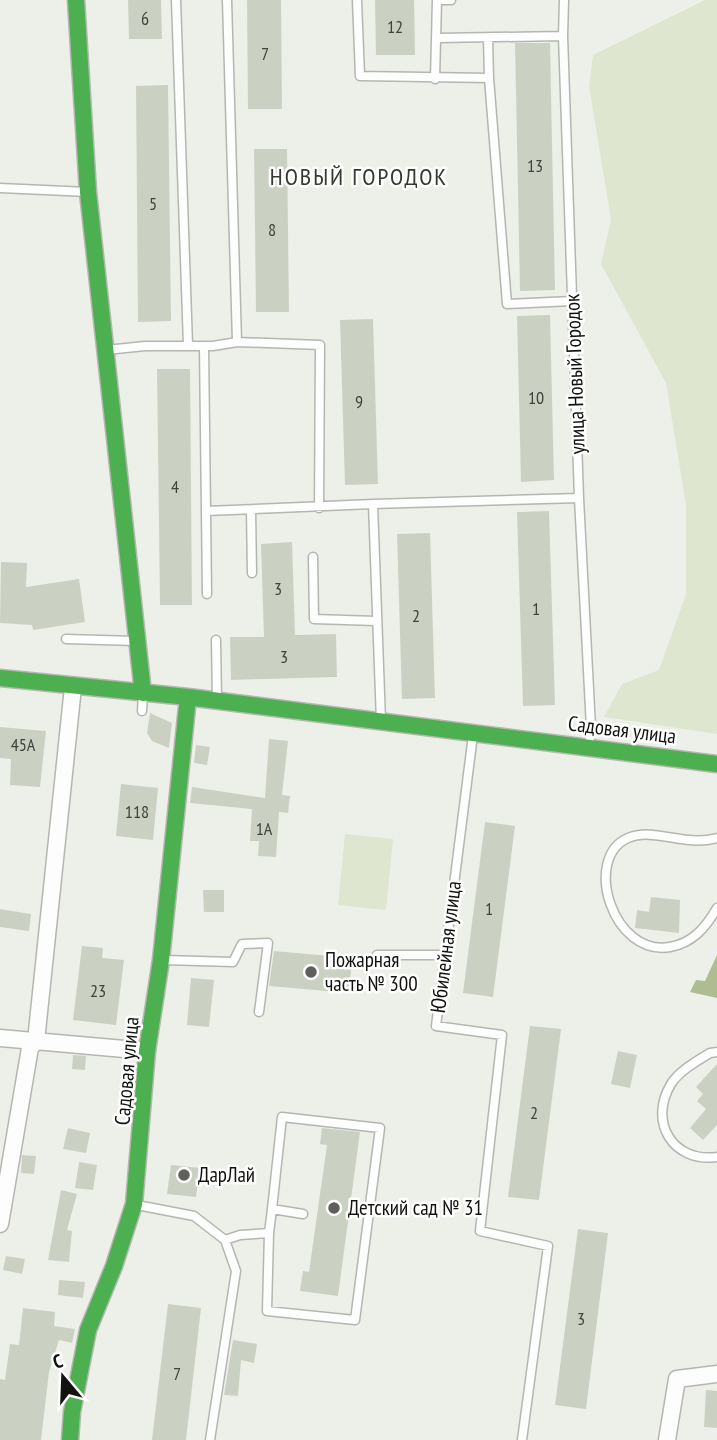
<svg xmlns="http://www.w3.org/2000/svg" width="717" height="1440" viewBox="0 0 717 1440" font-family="'PT Sans Narrow',sans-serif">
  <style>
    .green { fill: #dee6cf }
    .water { fill: #aebc92 }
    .building { fill: #cbd1c2 }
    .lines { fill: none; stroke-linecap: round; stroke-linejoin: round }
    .lane-casing { stroke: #b4b6b0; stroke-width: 11 }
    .street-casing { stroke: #b4b6b0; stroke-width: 19 }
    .fast-casing { stroke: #b4b6b0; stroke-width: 19 }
    .lane { stroke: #fcfdfc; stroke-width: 8 }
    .street { stroke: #fcfdfc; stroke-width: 16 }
    .fast { stroke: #4caf50; stroke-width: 16 }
    .poi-dot { fill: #5f605b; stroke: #fff; stroke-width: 2.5 }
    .labels { text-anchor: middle; stroke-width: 5; stroke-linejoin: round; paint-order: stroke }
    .number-label { font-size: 18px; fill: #40423c }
    .street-label { font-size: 21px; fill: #12130f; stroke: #fff }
    .poi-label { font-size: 21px; fill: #12130f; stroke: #fff; text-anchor: start }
    .quarter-label { font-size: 24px; letter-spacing: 2px; fill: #35392f; stroke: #fff }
  </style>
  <rect width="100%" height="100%" fill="#edf0e9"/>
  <!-- green -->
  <path class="green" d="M705 0H717V734L604 717 622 684 659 670 686 594V505L666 383 601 264 611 220 589 86 593 55Z
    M345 834 393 839 386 910 338 905Z"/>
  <!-- water -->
  <path class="water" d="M717 955V998L690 992 696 980 705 981Z"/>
  <!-- building -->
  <path class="building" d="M128 0H161L162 39H129Z
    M247 0H281L282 109H248Z
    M375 0H414L415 55H376Z
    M515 43H550L555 290 520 291Z
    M168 85 171 321 138 322 136 86Z
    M254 149H287L289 312H256Z
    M550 315 554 480 521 482 517 316Z
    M373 319 378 484 345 485 340 320Z
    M157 369H190L192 605H160Z
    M549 511 555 705 523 706 517 512Z
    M430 533 435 698 402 699 397 534Z
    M292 542 295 635 336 634 337 677 231 680 230 637H264L261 544Z
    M1 562 27 563 26 587 79 579 85 622 33 630 32 625 0 623Z
    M150 713 172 723 169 748 152 741 147 733Z
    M0 727 46 731 40 787 10 785 11 759 0 758Z
    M269 739 288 741 282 795 290 796 288 813 279 812 276 857 258 856 259 841H250L252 809 190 803 192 787 265 798Z
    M196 745 210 747 207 765 194 763Z
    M121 784 158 788 153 840 116 836Z
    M485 822 515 826 493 997 463 993Z
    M203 890H224V912H204Z
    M651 897 680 900 679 933 635 928 637 910 649 912Z
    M0 909 31 914 29 931 0 927Z
    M82 946 103 948 102 958 124 960 116 1025 73 1020Z
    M274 951 352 958 349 993 269 986Z
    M191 978 214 980 209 1027 187 1025Z
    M530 1026 561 1029 539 1200 508 1197Z
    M618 1051 637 1055 630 1088 611 1084Z
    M73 1055 86 1056 85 1070 72 1069Z
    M717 1064V1125L703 1140 690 1128 706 1109 697 1101 703 1094 696 1087Z
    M68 1128 90 1133 86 1153 63 1149Z
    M322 1128 360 1132 338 1296 300 1291 303 1271 309 1272 327 1145 320 1144Z
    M22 1155 36 1156 34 1174 21 1173Z
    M79 1162 97 1165 93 1190 75 1188Z
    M171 1165 200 1168 196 1197 167 1194Z
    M61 1190 77 1194 67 1230 72 1231 69 1262 48 1260Z
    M578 1229 608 1233 586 1409 555 1405Z
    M6 1256 25 1259 22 1274 3 1270Z
    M59 1280 85 1282 83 1298 58 1295Z
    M168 1304 201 1308 186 1440H152Z
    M23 1308 55 1312 54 1326 75 1329 72 1343 59 1340 49 1372 41 1440H0V1379L5 1380 10 1344 19 1345Z
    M233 1340 257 1344 254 1363 241 1360 238 1396 224 1395Z
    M706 1390 717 1391V1428L704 1427Z"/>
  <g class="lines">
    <defs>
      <path id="lane" d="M176 0 188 345
        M227 0 237 342
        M357 0 360 76 489 78 507 304 572 301
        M437 0H451
        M564 0 563 36 579 498 591 728 589 745
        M438 38 563 36
        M488 38 489 78
        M435 79 437 0
        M0 188 88 192
        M204 346 207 594
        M106 350 145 346H213L237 342 320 345 319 508
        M251 510 252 573
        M207 511 373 504
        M313 557 314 619 376 621
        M66 639 136 641
        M216 640 217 700
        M142 711 143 693
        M381 721 373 504 579 498
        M473 735 436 1026 502 1035 480 1231 548 1246 522 1440
        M717 838C683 847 655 827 628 838 582 858 613 957 670 947 693 943 706 927 717 908
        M377 955H445
        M164 960 233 962 242 944 268 943 259 1012
        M717 1052 710 1053C697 1061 679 1071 671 1084 648 1122 673 1163 717 1157
        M137 1205 194 1216 225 1240 236 1271 210 1440
        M269 1233 267 1311 355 1320 380 1128 282 1117 272 1209
        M225 1240 240 1235 269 1233 272 1209 303 1214"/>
      <path id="street" d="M0 1038 147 1051
        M0 1224 30 1048 36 1041 73 687
        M667 1440 677 1379 717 1374"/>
      <path id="fast" d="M76 0 88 192 143 693
        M0 678 188 697 717 764
        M70 1440 72 1412 88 1330 114 1266 134 1204 147 1051 161 960 188 697"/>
    </defs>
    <!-- lane casing -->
    <use href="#lane" class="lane-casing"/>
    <!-- street casing -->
    <use href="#street" class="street-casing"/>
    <!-- fast casing -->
    <use href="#fast" class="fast-casing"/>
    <!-- lane -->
    <use href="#lane" class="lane"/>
    <!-- street -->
    <use href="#street" class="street"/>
    <!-- fast -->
    <use href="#fast" class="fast"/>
  </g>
  <!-- markers -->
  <g class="poi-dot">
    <circle cx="311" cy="972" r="7"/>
    <circle cx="184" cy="1175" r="7"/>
    <circle cx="334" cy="1208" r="7"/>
  </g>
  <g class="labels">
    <!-- number labels -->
    <g class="number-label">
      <text x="145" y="25">6</text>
      <text x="395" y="33">12</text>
      <text x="265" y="60">7</text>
      <text x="535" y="172">13</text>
      <text x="153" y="210">5</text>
      <text x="272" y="236">8</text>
      <text x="536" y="404">10</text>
      <text x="359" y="408">9</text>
      <text x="175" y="493">4</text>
      <text x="278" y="595">3</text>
      <text x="536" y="615">1</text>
      <text x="416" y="622">2</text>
      <text x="284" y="663">3</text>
      <text x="23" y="751">45А</text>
      <text x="137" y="818">118</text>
      <text x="264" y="835">1А</text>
      <text x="489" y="915">1</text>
      <text x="98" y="997">23</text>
      <text x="534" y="1119">2</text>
      <text x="581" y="1325">3</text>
      <text x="177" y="1380">7</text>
    </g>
    <!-- street labels -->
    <g class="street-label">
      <text transform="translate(575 374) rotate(-92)" y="7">улица Новый Городок</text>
      <text transform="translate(622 730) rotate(7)" y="7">Садовая улица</text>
      <text transform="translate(446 947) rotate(-83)" y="7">Юбилейная улица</text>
      <text transform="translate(127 1071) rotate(-85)" y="7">Садовая улица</text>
    </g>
    <!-- poi labels -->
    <g class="poi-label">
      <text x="325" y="967">Пожарная<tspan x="325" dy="24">часть № 300</tspan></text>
      <text x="198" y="1182">ДарЛай</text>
      <text x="348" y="1215">Детский сад № 31</text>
    </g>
    <!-- quarter labels -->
    <g class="quarter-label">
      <text x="359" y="185">НОВЫЙ ГОРОДОК</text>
    </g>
  </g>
  <!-- north arrow -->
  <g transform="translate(63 1377) rotate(341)" stroke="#ffffff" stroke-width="5" paint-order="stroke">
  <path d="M0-5L12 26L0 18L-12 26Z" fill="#12130f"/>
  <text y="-10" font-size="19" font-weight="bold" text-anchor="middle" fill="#12130f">С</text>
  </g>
</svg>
